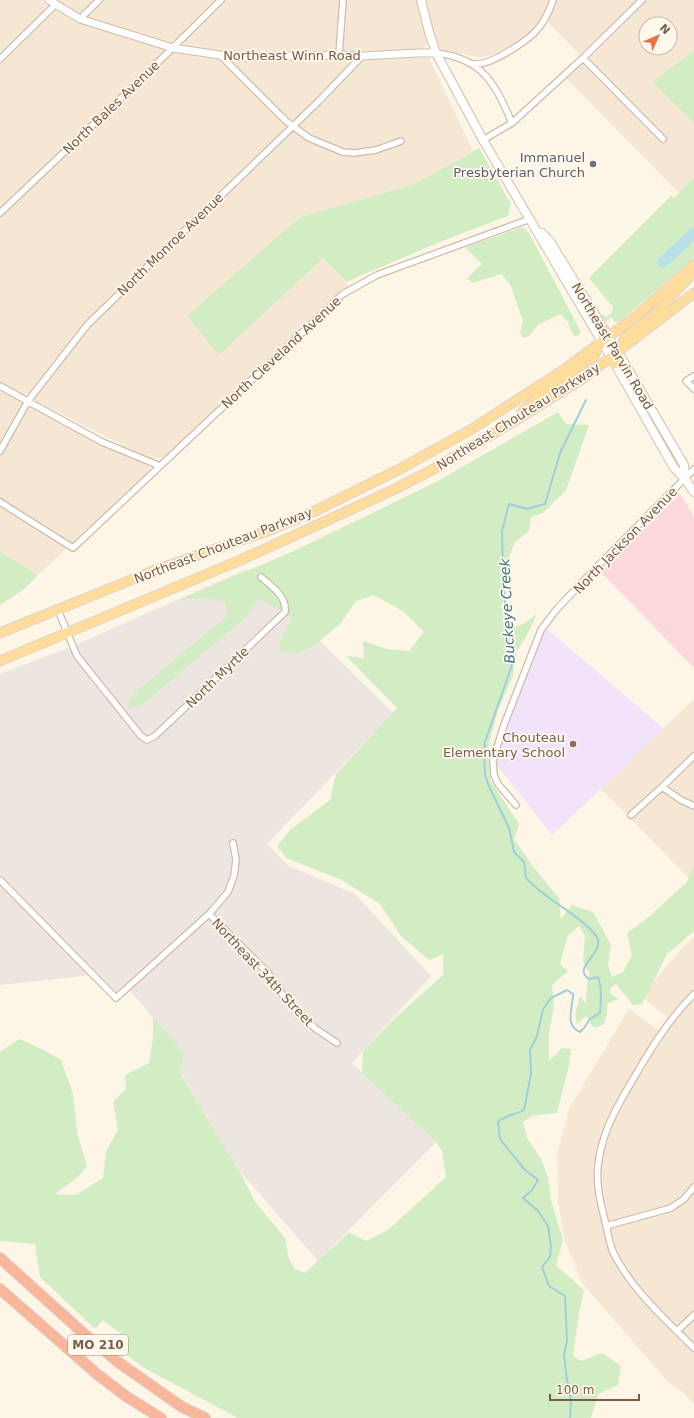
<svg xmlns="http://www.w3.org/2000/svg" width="694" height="1418" viewBox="0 0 694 1418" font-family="'DejaVu Sans',sans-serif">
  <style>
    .residential { fill: #f5e7d4; fill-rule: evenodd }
    .industrial { fill: #ede6e0 }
    .education { fill: #f2e2fa }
    .medical { fill: #fcd8dc }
    .green { fill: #d2ecc3 }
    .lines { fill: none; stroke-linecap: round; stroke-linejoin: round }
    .stream { stroke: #9fcfda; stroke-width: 2 }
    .river { stroke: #b9e0e8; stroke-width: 11 }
    .minor-casing { stroke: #cfbcab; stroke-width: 8 }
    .tertiary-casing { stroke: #cfbcab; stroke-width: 9 }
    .secondary-casing { stroke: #d5bfab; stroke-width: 10 }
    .primary-casing { stroke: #dcd4d0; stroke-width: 11 }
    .motorway-casing { stroke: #dcd4d0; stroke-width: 12 }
    .minor { stroke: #fff; stroke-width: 5.5 }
    .tertiary { stroke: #fff; stroke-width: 7 }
    .secondary { stroke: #fff; stroke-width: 8 }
    .primary { stroke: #fedc9c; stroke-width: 9 }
    .motorway { stroke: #fab69a; stroke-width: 10 }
    .worship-dot { fill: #6b7280; stroke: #fff8ed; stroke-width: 1.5 }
    .education-dot { fill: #8d6e63; stroke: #fff8ed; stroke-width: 1.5 }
    .labels { text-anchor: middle; stroke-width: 3.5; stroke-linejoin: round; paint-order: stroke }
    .shield { fill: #fff8ed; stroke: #a08a7a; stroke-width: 1 }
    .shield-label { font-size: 12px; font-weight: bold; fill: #785b49 }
    .street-label { font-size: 13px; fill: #785b49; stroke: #fff8ed }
    .worship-label { font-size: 13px; fill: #5b616d; stroke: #fff8ed; text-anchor: end }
    .education-label { font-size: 13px; fill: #785e54; stroke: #fff8ed; text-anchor: end }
    .water-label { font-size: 14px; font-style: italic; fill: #3f7785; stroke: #fff8ed }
  </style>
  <rect width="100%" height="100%" fill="#fdf5e6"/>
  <!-- residential -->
  <path class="residential" d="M0 0H43L64 14 78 20 159 47 203 57 243 61 429 58 473 151 415 184 300 217 290 225 346 282 349 287 325 305 171 453 165 457 160 458 154 459 147 458 0 382Z
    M54 0H217L178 39 175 41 168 42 92 19 77 13Z
    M225 0H417L428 42 427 46 421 49 298 53H229L189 48 185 46 184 42 189 35Z
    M425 0H637L580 55 542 16 531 33 515 44 488 56 477 57 443 50 438 47 429 20Z
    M647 0H694V50L652 82 694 123V177L679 193 566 78ZM646 24H670V48H646Z
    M0 389 148 465 150 468 149 472 38 575 0 551Z
    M694 699V883L601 789Z
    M694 937V1405L685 1394 668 1382 582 1283 565 1240 558 1203 557 1153 570 1107 629 1009 658 1030 668 1018 641 996 683 947Z"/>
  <!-- industrial -->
  <path class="industrial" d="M247 569 393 713 267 844 289 866 355 894 431 976 352 1063 436 1142 318 1261 238 1169 180 1072 183 1053 128 988 116 998 93 975 0 985V674L73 646Z"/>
  <!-- education -->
  <path class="education" d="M546 628 664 729 552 835 493 760 523 674Z"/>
  <!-- medical -->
  <path class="medical" d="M680 494 694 516V668L601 572Z"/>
  <!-- green -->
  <path class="green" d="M694 50V123L652 82Z
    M479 148 511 204 508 216 442 241 346 282 323 258 219 355 187 316 300 217 415 184Z
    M694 177V258L620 321 615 322 611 317 606 321 601 316 602 315 606 317C611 315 613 312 613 307L589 278 672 195 673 199Z
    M523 227 529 233 581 332 576 337 572 333 568 322 560 314 538 325 529 336 523 338 520 332 523 321 510 284 501 274 473 283 467 278 482 264 465 247Z
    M558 412 566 424 589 425 566 490 543 513 531 517 529 531 515 542 508 559 511 574 501 607 512 628 525 623 537 614 525 639 516 652 513 676 498 710 488 747 490 780 519 824 514 839 534 868 559 898 561 919 572 905 593 912 611 945 608 966 612 977 623 972 632 955 627 933 650 916 687 882 694 864V931L667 954 642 1004 633 1005 616 984 611 987 610 993 618 999 607 1004V1014L604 1024 596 1028 593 1027 586 1016 577 1024 575 1014 580 996 586 1004 587 986 589 972 583 962 585 936 579 926 568 935 560 964 568 971 552 985 554 1007 549 1033V1061L562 1048 571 1049 569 1066 557 1113 532 1116 523 1122 527 1138 541 1159 548 1177 551 1200 563 1240 556 1265 584 1290 579 1313 573 1356 581 1361 602 1353 621 1366 618 1385 598 1394 591 1418H238L146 1369 120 1351 121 1334 103 1320 95 1329 40 1277 35 1244 0 1241V1052L19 1039 44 1050 61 1060 73 1094 77 1132 87 1166 78 1177 55 1194 76 1195 103 1178 106 1151 118 1130 113 1102 126 1089 125 1075 149 1063 153 1037V1017L184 1053 180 1073 238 1169 256 1203 285 1238 289 1259 295 1269 305 1273 349 1232 366 1241 388 1230 446 1177 442 1151 436 1142 362 1073 363 1051 393 1020 443 975V954L429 960 401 936 380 904 342 880 286 858 277 846 291 829 330 800 336 774 397 708 346 656 364 658 363 641 387 649 409 651 424 632 404 612 374 595 356 601 341 623 315 645 295 654 280 652V642L293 618 258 598 246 617 142 705 128 708 131 696 228 615 225 601 203 598 178 600 294 551 438 481Z
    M0 551 38 575 23 590 0 605Z"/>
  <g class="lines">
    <!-- stream -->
    <path class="stream" d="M570 1418 571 1400 567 1380 564 1355 567 1340 565 1296 549 1286 542 1267 550 1257 551 1246 548 1226 538 1211 523 1198 532 1190 538 1180 525 1170 500 1139 498 1122C506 1115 515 1115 524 1110L531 1074 530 1050 537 1036 543 1009 551 998 567 990 573 994C573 1007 564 1026 580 1032L584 1028 590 1019 600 1013C601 1001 602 988 598 977L589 979C571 967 605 954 597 937 596 935 592 932 591 930 578 916 562 908 547 896 539 891 533 885 526 878L524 862 514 852 509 828 488 784 485 774 484 755 485 742 512 665 507 632 503 577 502 531 509 504 527 509 545 504 560 453 586 400"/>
    <!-- river -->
    <path class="river" d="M663 262 694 233"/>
    <defs>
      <path id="minor" d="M80 19 99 0
        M436 53C482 58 495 83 512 123
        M220 55 286 121 309 138 343 152 354 153 376 150 401 141
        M339 55 343 0
        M583 58 663 139
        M0 59 55 5
        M471 64C484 65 493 60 504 54 529 40 544 29 553 0
        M483 140 512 123 583 58 642 0
        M0 213 139 81 221 0
        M694 376 686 381 694 389
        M0 386 102 442 160 466
        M0 451 28 401 88 324 319 101 362 56
        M0 502 73 548 343 294 377 275 530 219
        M58 610 77 656 141 736 147 740 155 736 285 612C287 596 271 586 261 577
        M662 787 681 800 694 806
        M516 805 498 784 494 775 493 760 504 725 541 630 556 610 589 575 694 469
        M631 815 662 787 694 756
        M0 880 116 998 209 914 228 892 234 876 236 860 233 843
        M209 914 268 973 287 1001 316 1029 337 1043
        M694 994C665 1023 646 1057 625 1093 612 1116 601 1138 598 1166 596 1187 601 1205 606 1225 608 1235 610 1246 614 1254 633 1291 665 1319 694 1348
        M606 1226 671 1208 684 1199 694 1187
        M677 1331 694 1315"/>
      <path id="tertiary" d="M49 0 80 19 173 48 220 55 246 57 339 55 362 56 417 53H436"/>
      <path id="secondary" d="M421 0 429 32 436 53 483 140 615 364 674 468 685 479 694 492
        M542 233 551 243 618 352 684 465 685 479"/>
      <path id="primary" d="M615 364 625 338 654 315 694 272
        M522 412 545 391 593 357 605 335 604 329
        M0 633 153 571 270 530 313 512 398 470 472 429 565 369 635 317 694 265
        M0 661 243 559 326 521 395 489 432 470 513 422 585 377 694 293"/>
      <path id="motorway" d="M0 1258 82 1332 118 1362 182 1407 205 1418
        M0 1289 97 1374 127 1397 161 1418"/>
    </defs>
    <!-- minor casing -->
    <use href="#minor" class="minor-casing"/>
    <!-- tertiary casing -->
    <use href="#tertiary" class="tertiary-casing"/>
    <!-- secondary casing -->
    <use href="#secondary" class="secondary-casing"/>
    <!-- primary casing -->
    <use href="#primary" class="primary-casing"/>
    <!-- motorway casing -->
    <use href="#motorway" class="motorway-casing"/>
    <!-- minor -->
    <use href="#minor" class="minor"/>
    <!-- tertiary -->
    <use href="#tertiary" class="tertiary"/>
    <!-- secondary -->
    <use href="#secondary" class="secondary"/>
    <!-- primary -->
    <use href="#primary" class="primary"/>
    <!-- motorway -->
    <use href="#motorway" class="motorway"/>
  </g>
  <!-- markers -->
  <circle class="worship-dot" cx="593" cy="164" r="4"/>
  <circle class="education-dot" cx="573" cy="744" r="4"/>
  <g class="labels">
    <!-- shield labels -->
    <rect class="shield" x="68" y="1335" width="60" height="20" rx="3"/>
    <g class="shield-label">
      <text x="98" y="1349">MO 210</text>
    </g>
    <!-- street labels -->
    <g class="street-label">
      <text x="292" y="60">Northeast Winn Road</text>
      <text transform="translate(111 107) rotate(-44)" y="5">North Bales Avenue</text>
      <text transform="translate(170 244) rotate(-44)" y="5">North Monroe Avenue</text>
      <text transform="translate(613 346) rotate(59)" y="5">Northeast Parvin Road</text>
      <text transform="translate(281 352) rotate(-43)" y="5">North Cleveland Avenue</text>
      <text transform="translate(518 416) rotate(-32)" y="5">Northeast Chouteau Parkway</text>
      <text transform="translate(625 540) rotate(-46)" y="5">North Jackson Avenue</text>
      <text transform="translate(223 545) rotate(-21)" y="5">Northeast Chouteau Parkway</text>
      <text transform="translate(217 677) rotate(-44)" y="5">North Myrtle</text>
      <text transform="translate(263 972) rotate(47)" y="5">Northeast 34th Street</text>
    </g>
    <!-- worship labels -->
    <g class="worship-label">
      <text x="585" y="162">Immanuel<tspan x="585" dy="15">Presbyterian Church</tspan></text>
    </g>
    <!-- education labels -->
    <g class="education-label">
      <text x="565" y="742">Chouteau<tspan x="565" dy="15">Elementary School</tspan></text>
    </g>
    <!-- water labels -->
    <g class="water-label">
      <text transform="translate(507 611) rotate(-93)" y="5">Buckeye Creek</text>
    </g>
  </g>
  <!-- north arrow -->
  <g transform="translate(658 36) rotate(45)"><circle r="19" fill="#fff8ed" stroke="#c9b9ab"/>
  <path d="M0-3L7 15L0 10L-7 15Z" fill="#ec6f46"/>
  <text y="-6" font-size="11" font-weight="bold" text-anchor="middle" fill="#785b49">N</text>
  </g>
  <!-- scale -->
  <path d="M550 1394v6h89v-6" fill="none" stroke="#785b49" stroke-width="2"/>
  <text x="556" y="1394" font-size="12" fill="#785b49" stroke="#fff8ed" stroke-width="3" paint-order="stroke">100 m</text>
</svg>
